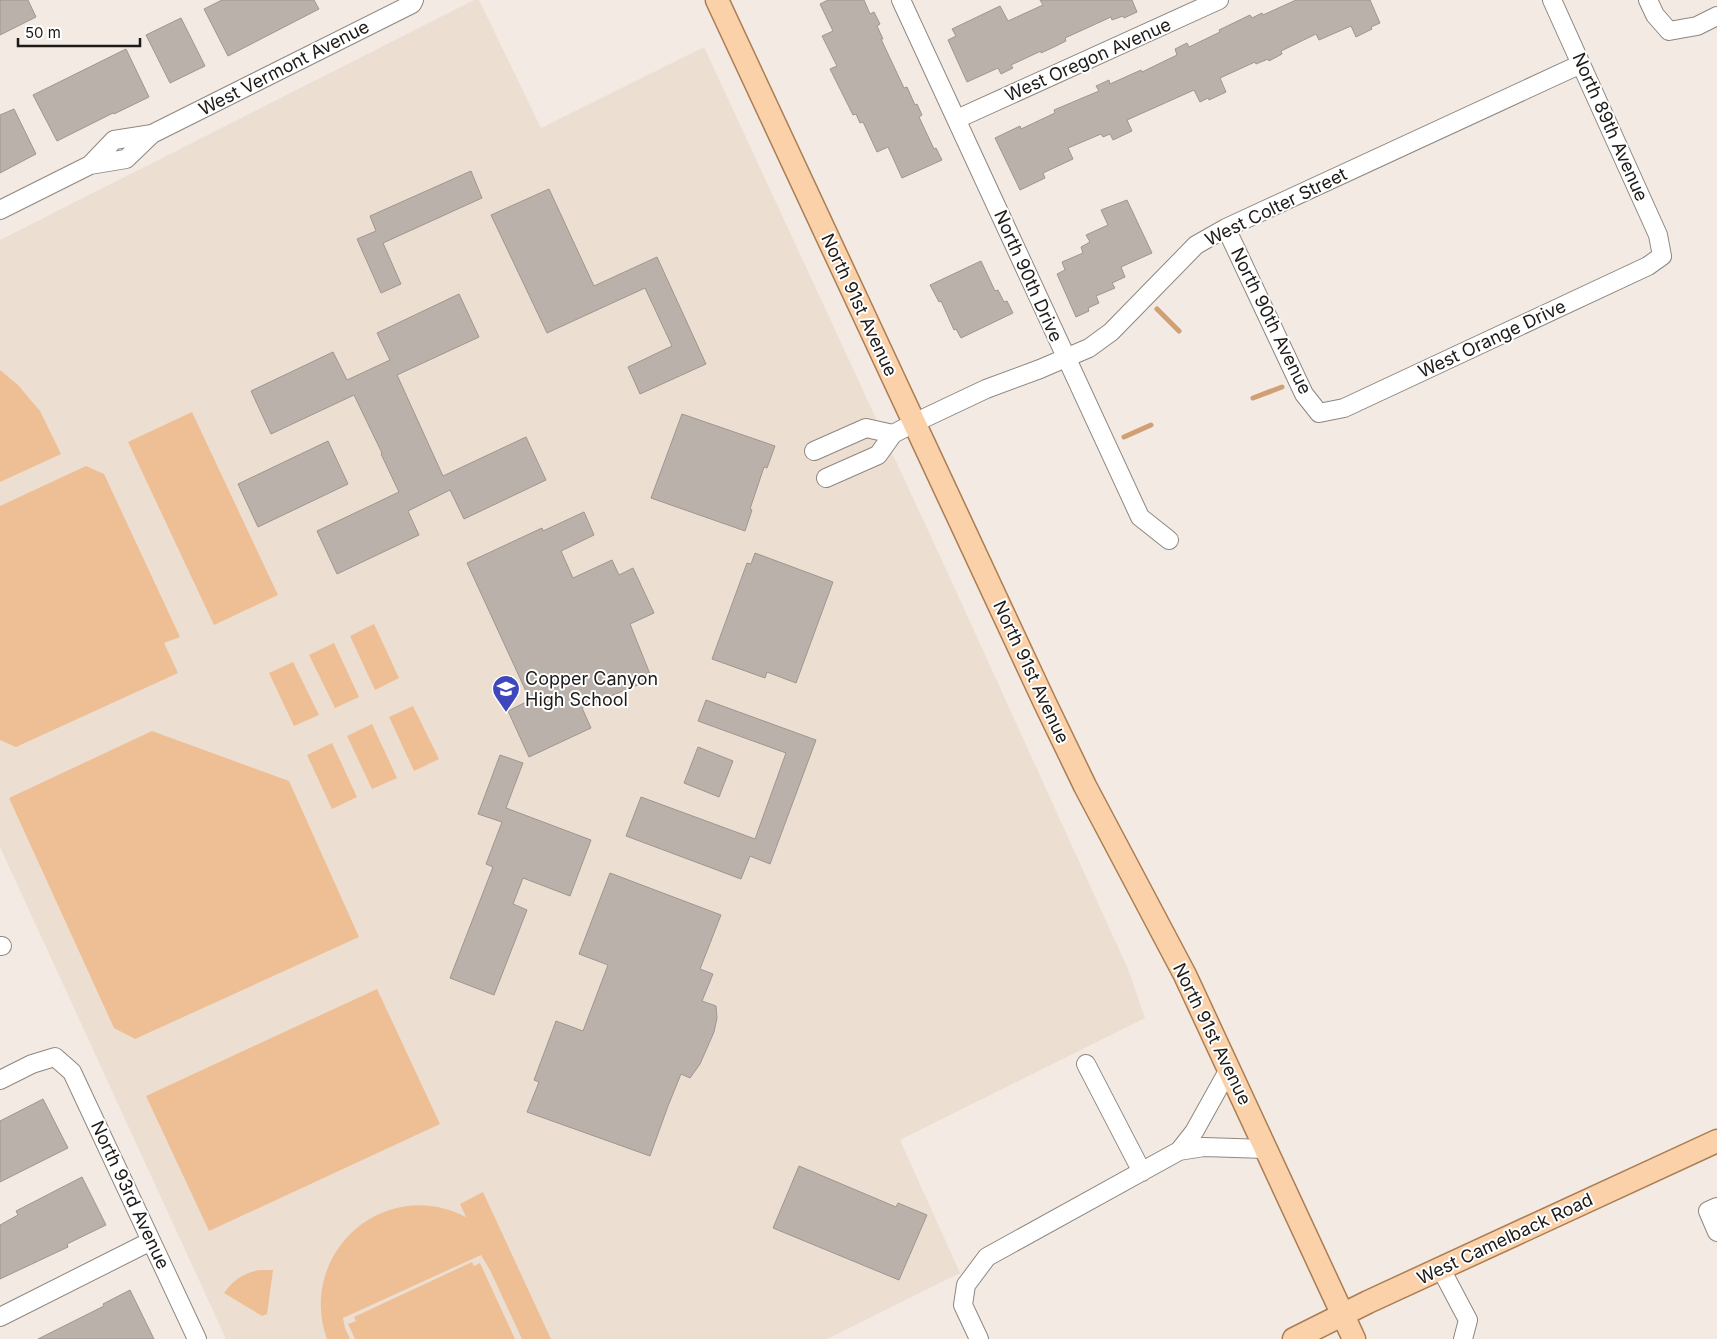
<svg xmlns="http://www.w3.org/2000/svg" width="1717" height="1339" viewBox="0 0 1717 1339" font-family="Inter,sans-serif">
  <style>
    .built { fill: #edded2 }
    .green { fill: #eebf95 }
    .lines { fill: none; stroke-linecap: round; stroke-linejoin: round }
    .stream { stroke: #d09f73; stroke-width: 5 }
    .building { fill: #b9b1aa; stroke: #9e9690 }
    .minor-casing { stroke: #8e8780; stroke-width: 20 }
    .major-casing { stroke: #ab7d52; stroke-width: 25 }
    .minor { stroke: #fff; stroke-width: 18 }
    .major { stroke: #fbd1aa; stroke-width: 22 }
    .labels { text-anchor: middle; stroke-width: 4; stroke-linejoin: round; paint-order: stroke }
    .street-label { font-size: 18px; fill: #1d1a18; stroke: #fff }
    .poi-label { font-size: 18px; fill: #1d1a18; stroke: #fff; text-anchor: start }
  </style>
  <rect width="100%" height="100%" fill="#f3eae3"/>
  <!-- built -->
  <path class="built" d="M474 0H479L541 128 704 47 951 580 1128 969 1145 1018 900 1140 960 1273 827 1339H226L0 847V240Z"/>
  <!-- green -->
  <path class="green" d="M0 370 18 385 40 411 61 454 0 482Z
    M192 412 278 595 214 625 128 442Z
    M86 466 104 474 180 637 164 643 178 673 16 747 0 740V506Z
    M374 624 399 678 375 690 350 636Z
    M334 643 359 697 335 708 309 655Z
    M293 662 319 715 294 726 269 673Z
    M413 706 439 759 414 771 389 717Z
    M372 724 397 778 372 789 347 736Z
    M152 731 289 781 359 937 135 1039 114 1028 9 798Z
    M332 743 357 797 332 809 307 755Z
    M377 989 440 1124 209 1231 146 1096Z
    M483 1192 551 1339H522L490 1270 481 1255 343 1318 345 1328 350 1339H327C322 1326 320 1311 321 1297 327 1226 402 1183 466 1217L460 1204Z
    M472 1262 474 1266 480 1263 515 1339H355L348 1324 356 1321 354 1317Z
    M260 1270H273L267 1314 262 1316 224 1293C233 1280 245 1272 260 1270Z"/>
  <g class="lines">
    <!-- stream -->
    <path class="stream" d="M1157 309 1179 331
      M1253 398 1282 387
      M1124 437 1151 425"/>
  </g>
  <!-- building -->
  <path class="building" d="M0 0H28L36 17 0 35Z
    M222 0H314L319 9 228 56 204 9Z
    M828 0H864L870 14 874 12 880 24 877 26 883 39H881L904 88 907 87 915 105 917 104 922 115 919 117 934 149 936 148 942 160 902 178 888 147 877 152 863 122 860 123 856 114 853 115 830 69 837 66 822 36 833 31 820 4Z
    M1040 0H1132L1137 12 1124 18 1123 16 1112 20 1111 17 1065 38 1066 41 1054 47 1041 53V51L1011 65 1013 68 1001 74 998 68 967 82 948 40 956 36 952 29 1000 6 1008 21 1043 5Z
    M1296 0H1370L1380 23 1371 27 1372 29 1356 37 1351 26 1319 40 1316 34 1281 51 1282 54 1269 61 1268 59 1256 64 1255 62 1220 78 1226 92 1209 100 1208 98 1200 102 1194 90 1127 120 1132 131 1113 140 1110 134 1103 137 1101 134 1068 148 1073 159 1043 173 1045 178 1020 190 995 138 1020 126 1021 129 1055 113 1054 110 1099 91 1096 86 1109 80 1110 84 1141 70 1142 72 1177 55 1175 49 1187 43 1189 47 1220 32 1219 30 1250 15 1252 18 1262 13 1263 15Z
    M181 18 205 66 170 83 146 35Z
    M126 49 149 97 114 114 113 113 57 141 33 95Z
    M14 109 36 154 0 173V115Z
    M471 171 482 198 383 243 401 284 381 293 357 239 376 231 370 216Z
    M549 189 594 286 657 257 706 364 640 394 628 367 672 346 645 288 547 333 491 215Z
    M1127 200 1152 253 1121 267 1125 277 1112 283 1115 288 1096 296 1099 303 1088 308 1089 311 1076 317 1057 274 1065 270 1062 262 1083 253 1081 247 1090 242 1086 235 1108 225 1101 210Z
    M981 261 995 291 998 290 1004 302 1007 301 1013 313 961 338 956 329 954 330 941 301 939 302 930 285Z
    M459 294 479 337 397 375 443 476 526 437 546 480 464 519 450 490 408 511 419 535 337 574 317 531 399 492 381 454 382 453 354 395 271 434 251 391 333 352 347 380 390 360 377 333Z
    M682 414 775 446 767 468 764 467 750 509 752 510 745 531 651 498Z
    M328 441 348 484 258 527 238 484Z
    M584 512 594 535 561 551 573 578 612 560 619 575 633 568 654 613 630 624 652 679 582 708 591 728 529 757 508 711 530 700 467 563 542 528 543 531Z
    M755 553 833 582 796 683 767 672 765 678 712 659 747 563 751 564Z
    M706 700 816 740 770 864 750 856 741 879 626 836 641 797 755 839 786 753 698 721Z
    M698 747 733 761 719 797 684 783Z
    M500 755 523 763 506 808 591 840 570 896 523 878 513 904 527 910 494 995 450 978 493 867 486 864 502 822 478 814Z
    M610 873 721 915 700 969 713 974 702 1001 716 1006 717 1018 714 1032 700 1064 690 1078 681 1074 668 1106 650 1156 527 1112 539 1082 534 1080 556 1021 583 1031 608 965 579 954Z
    M43 1099 68 1148 0 1182V1121Z
    M799 1166 896 1207 898 1203 927 1215 899 1280 773 1228Z
    M82 1177 106 1225 67 1244 68 1247 0 1279V1225L18 1215 16 1211Z
    M130 1290 154 1339H38L104 1306 103 1304Z"/>
  <g class="lines">
    <defs>
      <path id="minor" d="M901 0 1140 517 1169 540
        M1648 0 1655 15 1669 31 1697 26 1717 16
        M957 119 1219 0
        M90 165 114 140 152 134 412 4 414 0
        M0 210 90 165 126 159 152 134
        M1226 228 1304 394 1319 413 1344 408 1648 266 1662 256 1658 235 1552 0
        M814 451 866 428 893 434
        M826 478 878 455 893 434 914 423 986 389 1040 369 1089 348 1111 332 1196 245 1226 228 1581 64
        M0 946H2
        M1086 1064 1142 1172
        M1229 1069 1194 1132 1179 1151 1204 1147 1266 1149
        M0 1080 32 1064 55 1057 72 1072 197 1339
        M1717 1207 1708 1211 1717 1232
        M1441 1269 1468 1320 1463 1339
        M0 1317 151 1241
        M979 1339 963 1305 966 1285 987 1257 1179 1151"/>
      <path id="major" d="M717 0 1044 701 1085 786 1185 975 1354 1339
        M1294 1339 1368 1302 1717 1141"/>
    </defs>
    <!-- minor casing -->
    <use href="#minor" class="minor-casing"/>
    <!-- major casing -->
    <use href="#major" class="major-casing"/>
    <!-- minor -->
    <use href="#minor" class="minor"/>
    <!-- major -->
    <use href="#major" class="major"/>
  </g>
  <!-- icons -->
  <defs>
    <symbol id="school-pin" viewBox="-11 -11 22 30"><path d="M0 17L-7.5 6A9.5 9.5 0 1 1 7.5 6Z" fill="#3e48bc" stroke="#fff"/><path d="M0-5L7-2L0 1L-7-2ZM-4 1L0 2.5L4 1V4Q0 6-4 4Z" fill="#fff"/></symbol>
  </defs>
  <g fill-rule="evenodd">
    <use href="#school-pin" x="490" y="673" width="32" height="43"/>
  </g>
  <g class="labels">
    <!-- street labels -->
    <g class="street-label">
      <text transform="translate(1088 60) rotate(-24)" y="6">West Oregon Avenue</text>
      <text transform="translate(284 68) rotate(-27)" y="6">West Vermont Avenue</text>
      <text transform="translate(1610 127) rotate(66)" y="6">North 89th Avenue</text>
      <text transform="translate(1276 207) rotate(-26)" y="6">West Colter Street</text>
      <text transform="translate(1028 276) rotate(66)" y="6">North 90th Drive</text>
      <text transform="translate(859 305) rotate(65)" y="6">North 91st Avenue</text>
      <text transform="translate(1271 321) rotate(64)" y="6">North 90th Avenue</text>
      <text transform="translate(1492 339) rotate(-25)" y="6">West Orange Drive</text>
      <text transform="translate(1031 672) rotate(65)" y="6">North 91st Avenue</text>
      <text transform="translate(1212 1034) rotate(64)" y="6">North 91st Avenue</text>
      <text transform="translate(130 1195) rotate(65)" y="6">North 93rd Avenue</text>
      <text transform="translate(1505 1239) rotate(-25)" y="6">West Camelback Road</text>
    </g>
    <!-- poi labels -->
    <g class="poi-label">
      <text x="525" y="685">Copper Canyon<tspan x="525" dy="21">High School</tspan></text>
    </g>
  </g>
  <!-- scale -->
  <path d="M18 38v8h122v-8" fill="none" stroke="#1d1a18" stroke-width="2.5"/>
  <text x="25" y="38" font-size="15" fill="#1d1a18" stroke="#ffffff" stroke-width="4" paint-order="stroke">50 m</text>
</svg>
